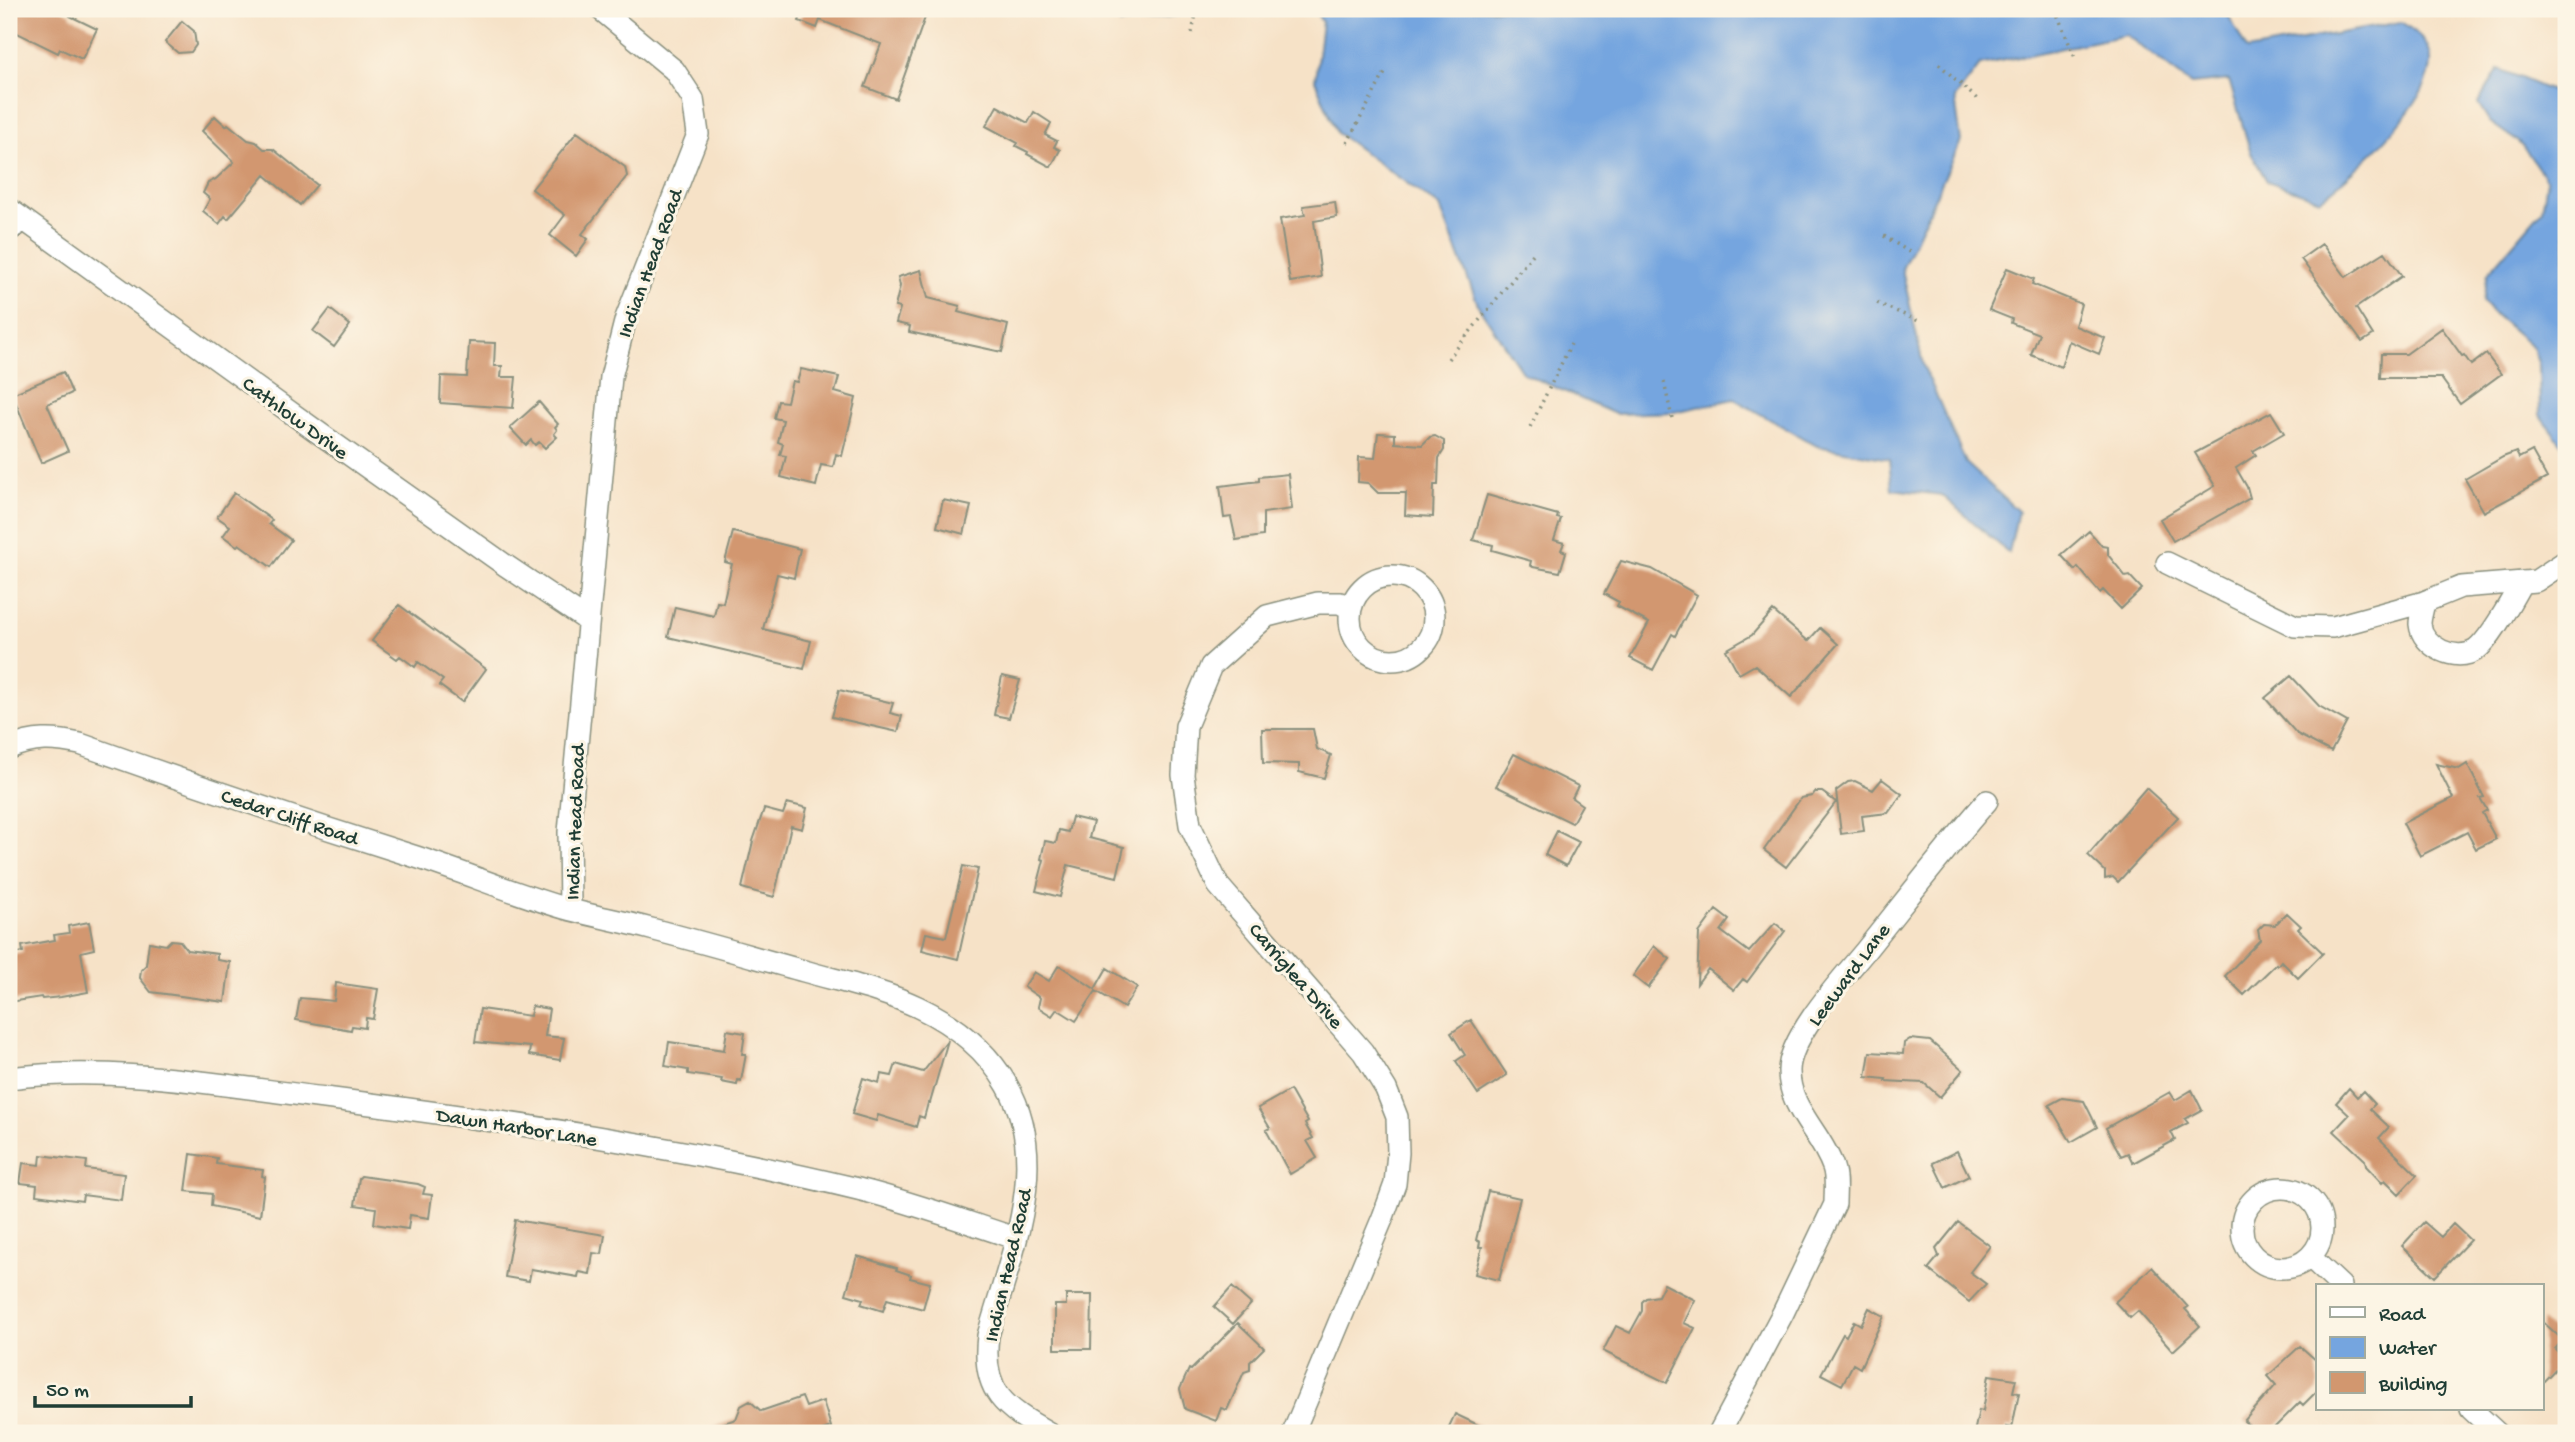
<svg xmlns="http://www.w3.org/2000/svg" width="2575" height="1442" viewBox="0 0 2575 1442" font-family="'Gochi Hand',sans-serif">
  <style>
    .water { fill: #75a5df; stroke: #4a718a; stroke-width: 2 }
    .building { fill: #d2976f }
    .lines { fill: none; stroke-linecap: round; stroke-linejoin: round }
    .service-casing { stroke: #8a907e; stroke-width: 14 }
    .minor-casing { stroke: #8a907e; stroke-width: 24 }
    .path { stroke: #8a907e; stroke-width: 3.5; stroke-dasharray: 2 5; stroke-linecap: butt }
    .service { stroke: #fff; stroke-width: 10 }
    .minor { stroke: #fff; stroke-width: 21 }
    .labels { text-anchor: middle; stroke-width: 6; stroke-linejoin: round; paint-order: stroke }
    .street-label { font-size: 21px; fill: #1f3d34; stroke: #fcf5e5 }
  </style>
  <rect width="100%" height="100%" fill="#fcf5e5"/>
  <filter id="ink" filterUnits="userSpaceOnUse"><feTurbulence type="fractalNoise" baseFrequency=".0143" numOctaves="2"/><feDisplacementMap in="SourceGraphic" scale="14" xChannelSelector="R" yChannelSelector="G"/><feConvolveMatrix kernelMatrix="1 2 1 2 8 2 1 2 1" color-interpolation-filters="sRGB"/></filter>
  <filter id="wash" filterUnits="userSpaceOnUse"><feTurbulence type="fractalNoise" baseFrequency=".00686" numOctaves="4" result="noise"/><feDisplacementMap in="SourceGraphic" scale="28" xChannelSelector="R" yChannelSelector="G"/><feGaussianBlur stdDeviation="1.57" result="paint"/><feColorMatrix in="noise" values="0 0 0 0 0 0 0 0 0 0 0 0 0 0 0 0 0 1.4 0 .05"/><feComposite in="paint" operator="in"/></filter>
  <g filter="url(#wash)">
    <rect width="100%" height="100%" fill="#f6e2c7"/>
    <!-- water -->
    <path class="water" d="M1103 9H1190L1189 13 1121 24Z
      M1314 9H2225L2247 50 2401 22C2412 30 2427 39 2430 53 2442 95 2351 176 2320 199L2267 181 2251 153 2229 80 2191 84 2126 35 1980 65 1955 98 1961 141 1902 269 1923 365 1966 463 2018 511 2009 553 1942 495 1892 489 1889 459 1817 446 1734 399 1674 412 1615 414 1523 373 1479 307 1440 207 1337 133 1315 80 1322 22Z
      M2499 69 2566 97V450L2540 415 2539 366 2533 347 2492 312 2483 301 2488 273 2542 210 2547 181 2528 153 2518 142 2490 122 2478 103Z"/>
    <g id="blocks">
      <!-- building -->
      <path class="building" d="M9 9H61L71 14 70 16 97 29 82 59 60 49 58 53 9 29Z
        M795 9H928L896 99 865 87 881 44 820 20 817 28 799 21 802 13Z
        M182 21 194 31 196 45 191 52 178 53 165 42Z
        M997 106 1028 123 1034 112 1051 123 1045 135 1057 141 1054 147 1060 150 1051 167 1027 154 1028 152 1016 146 1018 143 986 126Z
        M215 116 226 126 228 124 248 140 256 142 264 149H273L317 185 300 205 265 175 228 219 225 216 219 224 203 211 210 199 203 193 208 183 216 179 234 162 202 131Z
        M577 132 625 167 627 176 582 234 588 239 576 256 550 235 565 215 532 189Z
        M1335 202 1337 217 1314 221 1321 277 1290 282 1280 219 1305 215 1303 206Z
        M2322 244 2346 277 2385 252 2402 276 2356 308 2373 335 2362 342 2301 259Z
        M2007 268 2034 279 2032 284 2081 304 2075 326 2105 338 2099 354 2069 341 2061 367 2031 355 2039 334 2011 323 2012 319 1989 310Z
        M921 270 928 298 960 306 958 312 1008 325 1002 352 909 332 910 326 896 323 900 308 895 307 900 286 898 277Z
        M330 309 350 325 334 347 313 331Z
        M2442 328 2462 356 2464 355 2471 365 2486 354 2501 374 2460 404 2441 378H2380L2381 354H2406Z
        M469 342 495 343 494 366H502L501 377H516L513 408 440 403 441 376 467 377Z
        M801 369 839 377 835 392 856 398 842 456 836 454 833 467 821 465 816 486 781 477 786 456 780 455 783 444 778 442 783 420 774 418 778 401 787 402 792 381 797 382Z
        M63 372 72 393 47 404 68 451 41 463 12 394Z
        M539 402 558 424 555 427 557 430 554 434 557 437 545 448 539 442 535 445 531 440 526 445 510 428Z
        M2271 412 2284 433 2253 451 2256 455 2236 468 2247 487 2250 498 2173 541 2160 519 2215 486 2195 453Z
        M1378 433 1395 434V443L1422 445 1430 437 1435 436 1444 441V450L1439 458 1438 485H1434L1433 517 1405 515 1406 493H1378L1368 483 1358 482 1359 457 1375 458Z
        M2532 451 2547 478 2484 512 2465 479 2503 457 2516 452 2519 458Z
        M1288 474 1292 509 1263 513V536L1236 540 1231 517 1224 518 1220 486 1259 481V477Z
        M234 493 272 520 269 524 291 540 271 567 239 544 237 546 223 536 230 526 217 517Z
        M1487 495 1558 515 1557 518 1561 519 1554 540 1564 543 1561 550 1566 552 1560 572 1533 567 1530 565 1531 561 1492 550 1493 545 1473 540Z
        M943 500 971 506 964 534 937 527Z
        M2089 531 2102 546 2108 547V555L2126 577 2130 576 2142 589 2121 609 2103 590 2100 593 2078 567 2075 570 2061 555Z
        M733 532 800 549 794 578 777 574 763 629 811 641 804 669 668 637 675 607 714 616 717 602 723 603 732 564 725 562Z
        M1621 561 1652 569 1697 595 1675 636 1672 634 1653 670 1630 658 1649 623 1617 606 1619 602 1604 594Z
        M399 605 486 669 462 702 439 685 443 680 418 662 415 667 400 656 397 659 372 641Z
        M1773 611 1808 641 1820 628 1838 644 1791 697 1755 665 1739 674 1726 650 1752 635Z
        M1002 676 1020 680 1009 718 994 715Z
        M2291 676 2319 706 2347 722 2331 752 2297 734 2265 698Z
        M839 690 893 703 890 713 902 716 898 732 832 717Z
        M1262 729H1313L1317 749 1331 755 1324 778 1299 772V764L1263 763Z
        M1514 754 1578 786 1572 798 1582 805 1572 823 1496 786Z
        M2436 764 2459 769 2467 764 2484 797 2480 798 2487 810 2482 813 2496 839 2476 849 2467 832 2420 856 2403 823 2453 798Z
        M1882 779 1902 794 1888 813 1862 816 1864 831 1841 834 1836 791 1848 782 1855 781 1873 790Z
        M2146 788 2178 817 2118 882 2113 877 2105 879V871L2088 855Z
        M1815 792H1822L1836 802 1786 867 1764 850 1801 798 1812 796Z
        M787 803 807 808 802 829 791 826 774 897 742 888 753 841 764 809 783 814Z
        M1072 817 1093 822 1089 838 1124 847 1117 877 1068 865 1060 897 1036 891 1044 860 1041 859 1045 841 1056 843 1059 830 1068 832Z
        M1557 831 1579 842 1566 866 1545 855Z
        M963 866 978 869 958 959 922 950 926 933 946 937Z
        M1716 910 1729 920 1721 931 1749 952 1775 923 1785 931 1747 982 1743 979 1734 990 1708 969 1697 984 1699 933Z
        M2287 913 2301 926 2298 929 2323 953 2298 978 2281 961 2277 966 2276 964 2244 995 2225 976 2260 940 2258 930 2264 924 2275 925Z
        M89 922 94 949 81 952 88 992 61 997 42 999 41 997 9 1002V955L23 952 22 946 55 940 54 935 69 933 68 926Z
        M171 940 180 941 187 950 217 954V960L230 962 225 1002 151 992 140 978 141 970 146 965 149 942 166 945Z
        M1654 946 1670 959 1648 988 1633 976Z
        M1059 965 1095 989 1107 968 1137 987 1124 1008 1096 991 1076 1021 1057 1009 1052 1016 1038 1007 1040 998 1024 987 1034 972 1049 981Z
        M336 983 378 989 373 1019 366 1018 365 1028 352 1026 351 1030 296 1020 300 998 334 1001Z
        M532 1006 549 1009 545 1036 564 1038 560 1060 529 1055 530 1047 475 1042 480 1009 530 1016Z
        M1471 1020 1507 1075 1478 1094 1456 1061 1465 1055 1451 1033Z
        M727 1030 745 1033 742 1054H746L741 1081 738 1080 737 1085 721 1082 722 1079 688 1074V1070L665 1066 669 1042 724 1050Z
        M1910 1039 1930 1041 1963 1070 1940 1097 1924 1083 1885 1081 1886 1079 1866 1077 1870 1052 1903 1054 1904 1043Z
        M948 1040 930 1103H928L924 1118 919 1116 916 1127 878 1115 876 1121 852 1114 863 1078 879 1083 881 1074 892 1076 896 1064 923 1072Z
        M2349 1088 2357 1097 2363 1091 2375 1104 2370 1109 2389 1127 2379 1138 2417 1175 2399 1194 2385 1180 2382 1183 2366 1166 2365 1160 2334 1131 2349 1115 2336 1103Z
        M1290 1090 1308 1122 1305 1124 1313 1138 1307 1141 1317 1158 1290 1174 1266 1130 1270 1128 1258 1108Z
        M2192 1090 2202 1110 2185 1119 2188 1123 2171 1132 2175 1140 2133 1163 2128 1153 2121 1156 2106 1128 2170 1092 2175 1100Z
        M2062 1098 2084 1101 2097 1127 2071 1142 2049 1105Z
        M1957 1151 1969 1176 1945 1188 1933 1163Z
        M191 1154 217 1158 216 1164 263 1170 262 1176 265 1177 260 1216 211 1206 212 1194 186 1191Z
        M41 1155 87 1161 86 1169 124 1174 121 1200 83 1195 82 1201 36 1195 37 1185 20 1183 23 1163 40 1165Z
        M361 1176 418 1184 425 1187 423 1194 432 1195 429 1218 410 1215 408 1229 374 1224 376 1208 355 1205 359 1178Z
        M1488 1191 1520 1198 1499 1280 1475 1274 1482 1247H1479L1480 1242 1476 1240Z
        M515 1220 605 1235 602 1254 593 1253 590 1274 579 1272 578 1277 531 1269 529 1281 505 1277Z
        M1958 1222 1990 1246 1970 1272 1986 1284 1969 1302 1928 1269 1939 1256 1936 1249Z
        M2424 1222 2441 1237 2453 1224 2470 1240 2435 1277 2402 1246Z
        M857 1256 897 1268 896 1270 911 1275 910 1278 930 1283 923 1309 887 1299 883 1311 861 1304 863 1299 846 1294Z
        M2152 1267 2188 1307 2185 1309 2200 1326 2173 1351 2138 1311 2130 1318 2115 1302Z
        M1664 1284 1695 1300 1684 1323 1695 1328 1667 1383 1603 1351 1616 1326 1630 1333 1642 1311V1302L1646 1298 1658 1296Z
        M1232 1287 1251 1304 1233 1324 1214 1307Z
        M1066 1295H1092L1091 1349H1055V1305H1066Z
        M1869 1308 1884 1316 1860 1368 1853 1364 1842 1385 1821 1374 1843 1334 1846 1336 1854 1321 1861 1325Z
        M2542 1321 2563 1340 2555 1349 2565 1359 2542 1383Z
        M1238 1323 1264 1348 1250 1362V1370L1244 1372 1227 1410 1221 1408 1216 1421 1185 1409 1180 1389 1189 1369 1191 1370Z
        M2300 1346 2318 1362V1390L2303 1405 2300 1402 2269 1433H2257L2244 1421 2276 1385 2268 1376Z
        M1989 1375 2016 1379 2013 1392 2019 1393 2012 1428 2006 1427 2005 1433H1974L1979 1410 1983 1411Z
        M802 1397 806 1407 823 1401 831 1427 814 1433H703V1430L736 1419 741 1406 750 1401 761 1411Z
        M1455 1414 1495 1433H1446Z"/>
    </g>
  </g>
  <g filter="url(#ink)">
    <use href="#blocks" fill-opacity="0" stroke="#8a907e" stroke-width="2"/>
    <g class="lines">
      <defs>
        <path id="service" d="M9 236 30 223"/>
        <path id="minor" d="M9 209 319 433 505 565 587 620
          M2167 563 2295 626 2333 627 2424 602 2461 587 2536 581 2566 561
          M1350 618a42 42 0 1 1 84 0a42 42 0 1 1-84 0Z
          M2424 602C2423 609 2420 617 2420 624 2422 647 2456 663 2476 650 2491 639 2512 599 2522 582
          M9 748C34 738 53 738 80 744 189 783 299 820 410 855 464 872 517 895 571 910 598 917 625 922 651 929 702 942 753 957 804 971 842 982 882 990 918 1007 956 1025 986 1049 1007 1085 1052 1162 1010 1257 988 1336 981 1392 1005 1408 1049 1433
          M570 909 569 832 611 377 626 318 698 134 693 99 674 70 600 9
          M9 1078C115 1065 220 1085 325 1098 503 1121 684 1147 858 1189 911 1202 963 1221 1015 1238
          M2242 1228a40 40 0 1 1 80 0a40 40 0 1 1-80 0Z
          M2310 1257 2341 1286
          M2471 1409 2497 1433
          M1293 1433 1383 1217 1395 1184 1398 1153 1397 1117 1386 1089 1363 1052 1218 885 1190 825 1183 775 1186 726 1211 666 1267 616 1318 603H1340L1350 608
          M1719 1433 1783 1313 1835 1204C1835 1191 1837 1178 1833 1167 1821 1132 1789 1110 1789 1071 1789 1036 1844 977 1866 950 1906 900 1945 849 1987 801"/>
      </defs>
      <!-- service casing -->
      <use href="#service" class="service-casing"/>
      <!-- minor casing -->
      <use href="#minor" class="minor-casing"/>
      <!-- path -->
      <path class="path" d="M1098 9H1099
        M2055 9 2076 60
        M1192 33 1197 9
        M1939 64 1978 100
        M1347 143 1386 71
        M1884 236 1911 253
        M1877 303 1921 322
        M1448 359 1533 254
        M1664 382 1672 418
        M1530 427 1571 344"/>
      <!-- service -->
      <use href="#service" class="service"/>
      <!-- minor -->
      <use href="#minor" class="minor"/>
    </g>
  </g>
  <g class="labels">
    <!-- street labels -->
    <g class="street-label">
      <text transform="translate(649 263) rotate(-70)" y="7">Indian Head Road</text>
      <text transform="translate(296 417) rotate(36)" y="7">Cathlow Drive</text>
      <text transform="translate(290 816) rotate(18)" y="7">Cedar Cliff Road</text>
      <text transform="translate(574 822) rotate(-88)" y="7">Indian Head Road</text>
      <text transform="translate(1848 974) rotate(-53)" y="7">Leeward Lane</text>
      <text transform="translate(1297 975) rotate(49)" y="7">Carriglea Drive</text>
      <text transform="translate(517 1126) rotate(9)" y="7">Dawn Harbor Lane</text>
      <text transform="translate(1007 1265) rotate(-77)" y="7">Indian Head Road</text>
    </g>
  </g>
  <!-- margin -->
  <rect width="2575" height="1442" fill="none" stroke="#fcf5e5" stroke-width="35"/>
  <!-- legend -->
  <rect x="2316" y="1284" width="228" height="126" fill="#fcf5e5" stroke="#a4ab9e" stroke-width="2"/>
  <rect x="2330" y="1307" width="35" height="10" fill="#ffffff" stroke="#a4ab9e" stroke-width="2"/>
  <text x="2379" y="1320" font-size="21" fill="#1f3d34">Road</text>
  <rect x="2330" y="1337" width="35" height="21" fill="#75a5df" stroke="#a4ab9e" stroke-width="2"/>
  <text x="2379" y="1354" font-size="21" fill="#1f3d34">Water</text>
  <rect x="2330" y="1372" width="35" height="21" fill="#d2976f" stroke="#a4ab9e" stroke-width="2"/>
  <text x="2379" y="1390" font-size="21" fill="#1f3d34">Building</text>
  <!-- scale -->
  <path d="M35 1396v10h156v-10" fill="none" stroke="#1f3d34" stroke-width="3.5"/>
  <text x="46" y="1396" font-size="21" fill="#1f3d34" stroke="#fcf5e5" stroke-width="5" paint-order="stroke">50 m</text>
</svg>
